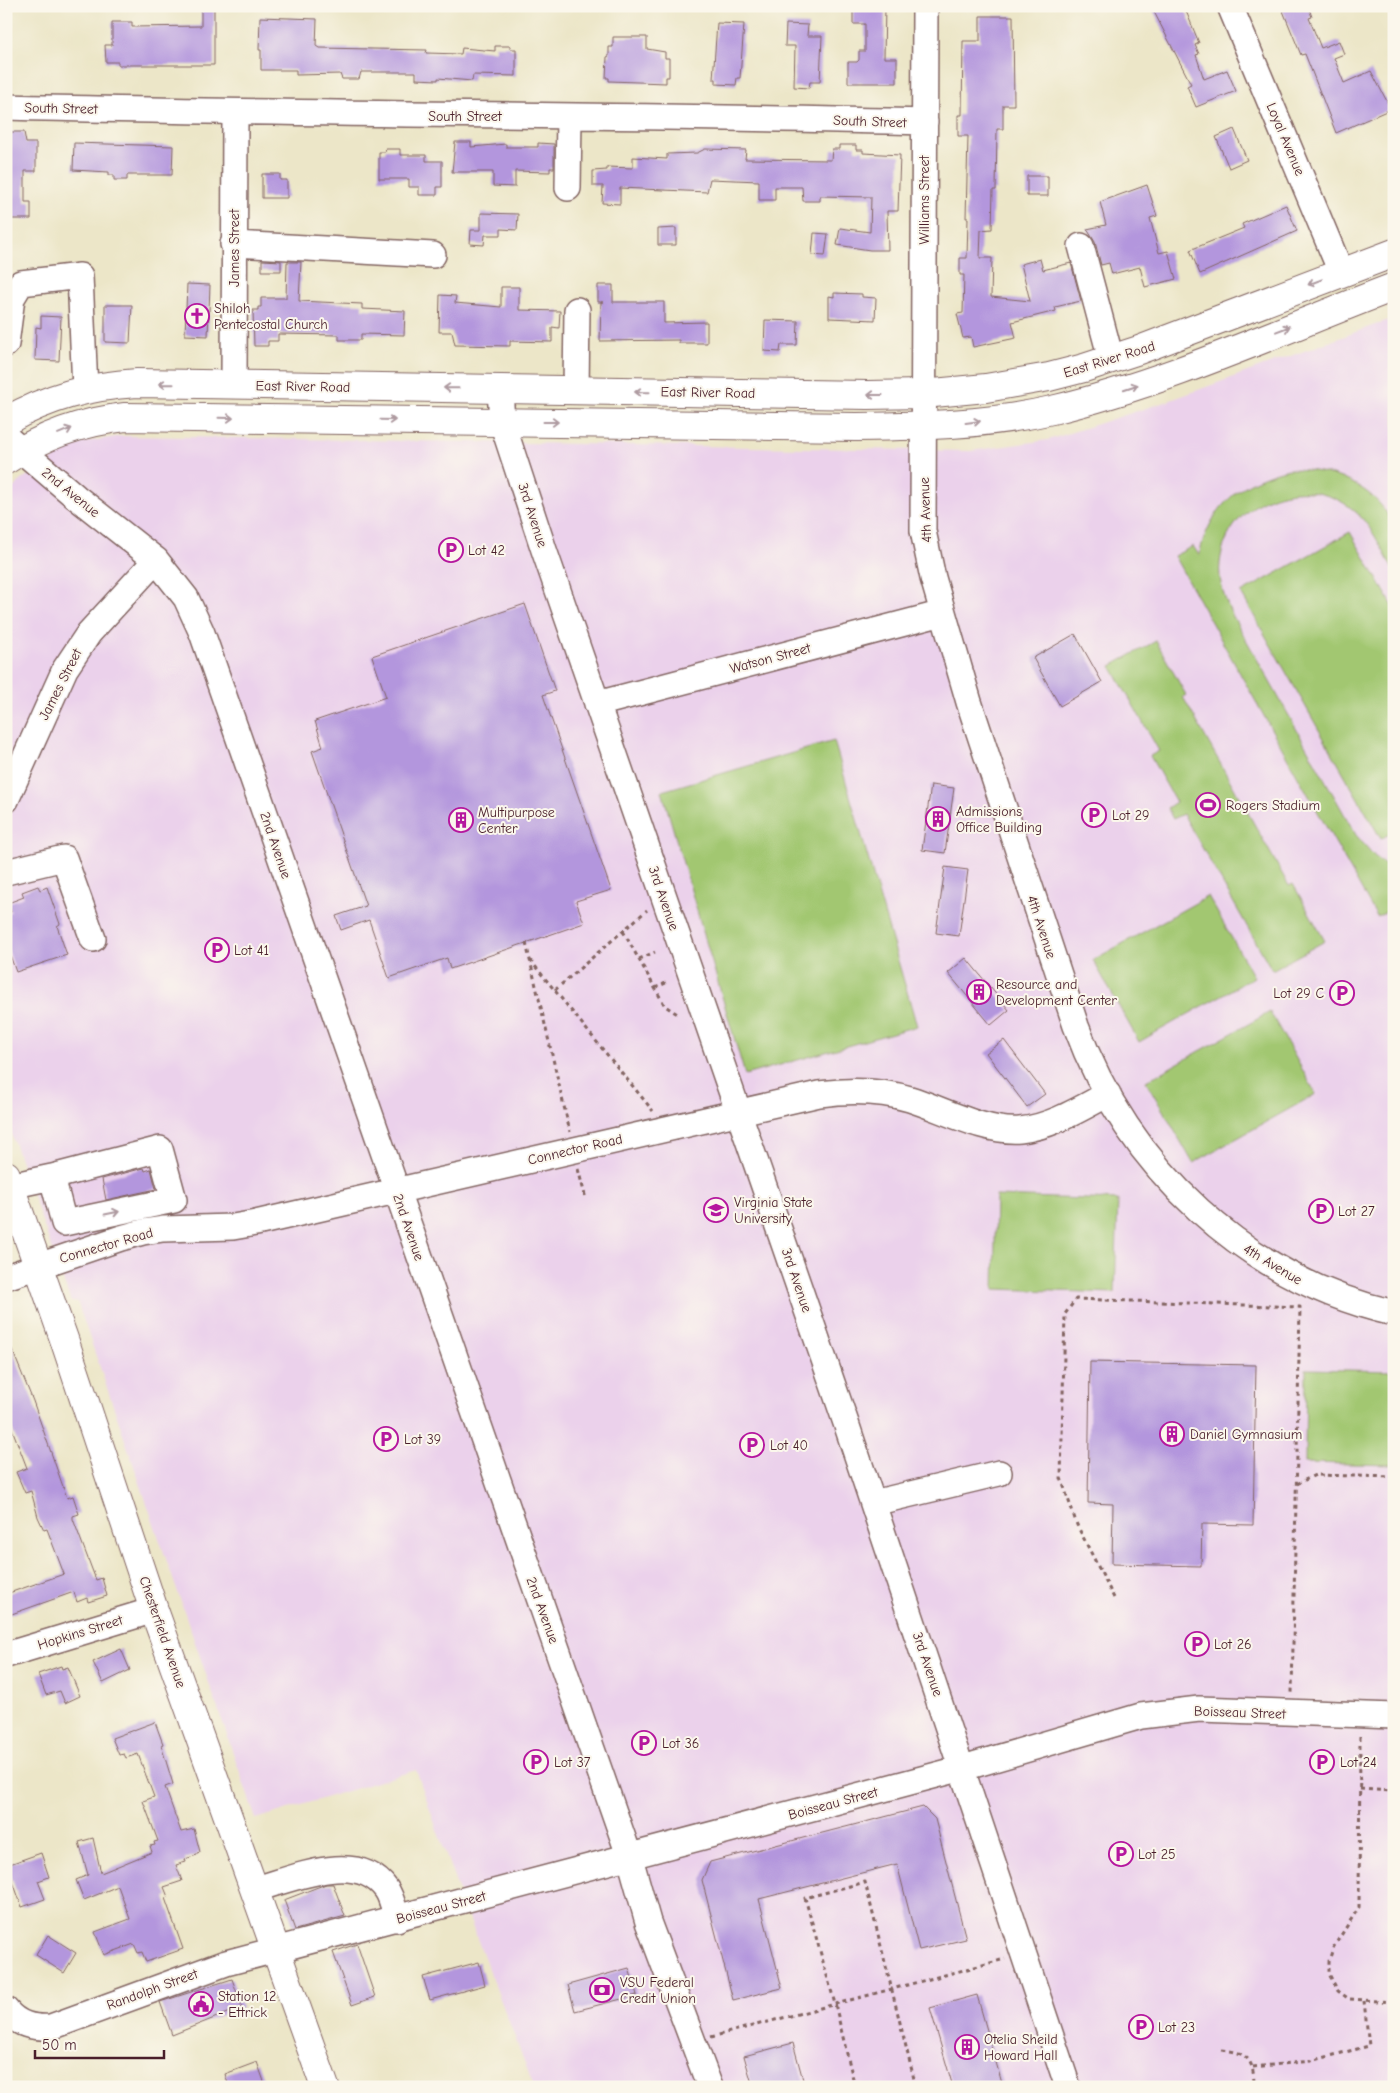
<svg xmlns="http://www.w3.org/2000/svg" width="1400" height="2093" viewBox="0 0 1400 2093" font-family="'Comic Neue',sans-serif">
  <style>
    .built { fill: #ebd1eb }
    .green { fill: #a2c771; stroke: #76734e }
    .building { fill: #b396dd }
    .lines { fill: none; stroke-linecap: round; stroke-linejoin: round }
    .minor-casing { stroke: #836562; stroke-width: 28 }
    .major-casing { stroke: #836562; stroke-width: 30 }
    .path { stroke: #836562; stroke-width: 3; stroke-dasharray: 4 4; stroke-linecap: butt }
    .minor { stroke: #fff; stroke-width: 25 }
    .major { stroke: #fff; stroke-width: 28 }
    .oneway { stroke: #ae9aa0 }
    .labels { text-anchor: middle; stroke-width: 4; stroke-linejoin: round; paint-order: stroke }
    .street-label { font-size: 14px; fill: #4a1f2b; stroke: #fbf7ec }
    .poi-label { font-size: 14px; fill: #4a1f2b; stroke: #fbf7ec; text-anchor: start }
  </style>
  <rect width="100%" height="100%" fill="#fbf7ec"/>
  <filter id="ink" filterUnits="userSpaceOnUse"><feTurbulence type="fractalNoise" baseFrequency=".02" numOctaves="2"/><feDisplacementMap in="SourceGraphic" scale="10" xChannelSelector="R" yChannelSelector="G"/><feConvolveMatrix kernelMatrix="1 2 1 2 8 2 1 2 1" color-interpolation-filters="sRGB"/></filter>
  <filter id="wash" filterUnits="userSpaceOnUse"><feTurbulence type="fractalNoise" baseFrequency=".0096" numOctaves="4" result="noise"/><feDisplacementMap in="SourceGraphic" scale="20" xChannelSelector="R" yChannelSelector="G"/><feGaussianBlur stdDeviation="1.12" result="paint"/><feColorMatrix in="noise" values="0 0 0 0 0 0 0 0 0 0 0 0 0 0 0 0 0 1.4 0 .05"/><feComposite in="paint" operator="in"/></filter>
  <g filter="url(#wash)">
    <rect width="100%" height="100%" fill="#ece6c8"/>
    <!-- built -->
    <path class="built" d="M1394 318V2087H534L458 1889 416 1770 256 1819 77 1301 71 1302 6 1120V494L29 474 69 449 85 442 122 436 970 451 1048 440 1168 401Z"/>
    <!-- green -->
    <path class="green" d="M1289 469C1329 469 1376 484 1393 525 1398 537 1394 558 1394 571 1382 550 1371 523 1351 508 1302 471 1227 500 1220 563 1218 580 1224 596 1230 611L1356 835 1377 859 1394 869V893L1388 891 1394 902V908L1377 917 1174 556 1193 546 1199 555C1211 505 1241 480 1289 469Z
      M1350 532 1394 608V831L1381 839 1241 593Z
      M1156 641 1186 695 1183 697 1289 886 1293 884 1325 941 1272 970 1183 814 1173 819 1167 808 1176 802 1150 756 1159 751 1111 666Z
      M834 741 917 1026 745 1075 662 791Z
      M1208 896 1254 977 1139 1042 1093 960Z
      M1270 1012 1316 1094 1193 1163 1146 1081Z
      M996 1196 1118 1200 1115 1293 994 1289Z
      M1306 1369 1394 1371V1465L1305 1463Z"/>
    <g id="blocks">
      <!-- building -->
      <path class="building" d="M201 6H214V65H118V62H106L105 45H112V22H132V27L201 26Z
        M853 6H885L884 58H897V83H848V62H857L859 60V51H865V24H853Z
        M1151 6H1184L1199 43 1195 45 1199 54 1196 55 1204 79 1227 70 1236 91 1196 107 1187 86 1191 84Z
        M1281 6H1308L1312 17 1309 18 1321 48 1339 41 1344 54 1334 58 1344 83 1371 71 1391 109 1336 133 1305 54 1301 55Z
        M980 16H1013L1014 105H1003V129H997L996 190H993L992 229 981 230 980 258H992L991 297 1030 301 1021 264 1040 259 1043 270 1071 263 1081 301 1055 307 1056 311 1012 322 1016 338 973 347 971 337 963 338 957 314 963 313 964 275H960V258H967L968 218H966L968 136H958V115H962L963 41H980Z
        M260 17 317 19 316 46 319 48 427 50 426 53 461 54 462 48 495 51V46H510V49H516V76L473 75 472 81 438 78V80L416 79V72H361L359 79H342L340 74 296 75V70H261V50H259Z
        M717 23 744 24 740 78H737L736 85 716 84V79H713Z
        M786 24 808 25 807 36H822L820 82H810L809 88 794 87 795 46H785Z
        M613 37H647V49L665 52V58H669V77H666V83L609 81V78H606L607 57 609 56V47H613Z
        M1234 129 1247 160 1229 168 1216 137Z
        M6 132H24L26 143H36V171H25V202H31V219H9Z
        M455 142H471V147L506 144V147H538V143L554 144V168H550V172L515 171V187L493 186V172H452Z
        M74 143 173 146 172 175H127V180H114V175H109V172L73 170Z
        M839 145H856V150H863V153L900 155 898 211H887L888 250H870L837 245 840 228 870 232 871 197 820 196V201H803L802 187H775V200H759V181L710 179 707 192 620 188V204L602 203 603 186H593V171L607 170V167L633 168V157L667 159V154L697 153 705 149 746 150 745 159 831 160 832 149H839Z
        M386 149H400V155H426V161H442V187H437V195H419V187H409V179H379V152H385Z
        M262 174H280V180H287V198H262Z
        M1027 176H1048V196H1027Z
        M1147 185 1157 216 1150 218 1159 253 1168 251 1176 279 1145 287 1140 267 1112 274 1109 263 1101 265 1095 242 1087 229 1106 225 1100 202Z
        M1286 205 1297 231 1200 274 1190 250 1244 228 1242 224Z
        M481 213 518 214 517 230 501 229V235H485L484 245 470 244 471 230H481Z
        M676 228V245H658V229Z
        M814 233 828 234 825 256 812 255Z
        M262 260 281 261V271H262Z
        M287 262H301L299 301 362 304V309L405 311 404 335 361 334V340H339V335L278 334V341H268V346H254L253 310H258V307H261V298H286Z
        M187 284 210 285 208 336 185 335Z
        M598 285H613V302H664V323L707 322V343H679V340L600 341 601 302H604H598Z
        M501 287H519V310L560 311 559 328 552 327V342L510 341V346L455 345 452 332H439L440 295 456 296 455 303 501 307Z
        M834 293 862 294V297L876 298 875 320 829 318V296L834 297Z
        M105 305H132L130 343 105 342Z
        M41 316 61 317 59 361 35 360 36 327 41 328Z
        M765 320 798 321 797 345H781L780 352 764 351Z
        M525 604 555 691 543 695 611 890 576 901 584 923 450 969 447 958 389 978 369 920 341 930 336 916 366 906 312 751 323 747 315 721 386 697 372 656Z
        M1075 634 1102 682 1060 706 1033 658Z
        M931 785 954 788 945 853 922 850Z
        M945 867 968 870 959 936 936 933Z
        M38 886 40 890 47 887 60 924 57 926 67 955 16 972 6 944V913L11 912 8 903 24 897 22 892Z
        M966 958 1009 1010 991 1025 948 973Z
        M1004 1040 1045 1094 1027 1107 986 1053Z
        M144 1168 145 1171 151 1169 156 1189 106 1200 102 1179Z
        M7 1337 33 1401 67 1498 73 1496 79 1514 73 1516V1519L96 1580 102 1578 107 1596 88 1602 87 1598 77 1602 74 1592 6 1616V1594L64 1574 47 1529 44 1530 38 1517 31 1491 25 1493 16 1472 27 1468 6 1413Z
        M1090 1362 1256 1365 1253 1525 1202 1524 1201 1566 1112 1564 1113 1504 1088 1503Z
        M121 1649 130 1670 103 1683 93 1662Z
        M61 1666 62 1669 68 1667 80 1696 65 1703 60 1691 46 1695 38 1674Z
        M155 1722 163 1744 161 1745 173 1784 165 1787 181 1832 194 1829 200 1852 197 1853V1855L185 1859 186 1862 176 1865 182 1881 164 1887 168 1897 165 1898 183 1949 146 1962 142 1952 138 1953 134 1944 104 1955 95 1932 130 1919 118 1886 84 1900 76 1880 88 1875 79 1842 93 1838 101 1873 152 1852 150 1846 155 1845 154 1842 158 1841 143 1801 154 1797 138 1754 126 1758 124 1754 119 1755 112 1738Z
        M923 1807 935 1819 966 1939 919 1950 897 1864 759 1899 782 1988 733 2000 702 1880 710 1862Z
        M41 1853 49 1877 38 1881 45 1899 22 1907 7 1865Z
        M326 1884H333L345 1916 295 1930 284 1900Z
        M48 1935 76 1953 64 1973 36 1955Z
        M357 1944 375 1997 352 2005 333 1952Z
        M479 1962 485 1985 430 2000 423 1977Z
        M629 1968 637 1995 575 2011 568 1985Z
        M232 1979 242 2007 172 2035 160 2002Z
        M977 1995 1003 2087H953L930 2008Z
        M793 2043 805 2087H753L744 2056Z
        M257 2062 266 2087H229L225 2074Z"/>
    </g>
  </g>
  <g filter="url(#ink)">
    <use href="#blocks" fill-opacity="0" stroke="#836562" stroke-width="1"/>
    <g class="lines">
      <defs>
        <path id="minor" d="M925 6 923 531 933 578 969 702 1076 1026C1128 1168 1246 1279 1394 1313
          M1230 6 1341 272
          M6 107C312 115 619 114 925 122
          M568 188 569 116
          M233 244 433 255
          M1081 246 1111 359
          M6 344 12 298 21 283 80 276 85 389
          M234 385 235 112
          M500 389 502 422 544 550 846 1423 1068 2087
          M576 390 577 310
          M6 437 76 497 156 560 186 598 202 633 630 1858 648 1922 710 2087
          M597 704 943 613
          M6 800 65 669 89 633 156 560
          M6 872 64 858 93 939
          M10 1186 52 1177 64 1223 174 1200 160 1149 52 1177
          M6 1277 121 1238 143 1232 163 1229 233 1227 256 1223 819 1094C849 1090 880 1090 910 1099 942 1109 986 1133 1020 1130 1051 1127 1080 1109 1108 1094
          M873 1503 999 1473
          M6 1655 154 1610
          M256 1889C293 1879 357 1849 386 1889 392 1897 394 1910 397 1919
          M6 2010C18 2025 33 2028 51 2027L226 1963 963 1768 1141 1716 1199 1709 1394 1716"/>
        <path id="major" d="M6 421C48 397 89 386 137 383L868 395 923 394 986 388 1049 377 1084 368 1139 350 1394 253
          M6 460C42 436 82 422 125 417L856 427C921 426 988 425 1052 410 1169 382 1281 330 1394 287
          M6 1175 64 1339 154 1610 325 2087"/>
      </defs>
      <!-- minor casing -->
      <use href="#minor" class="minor-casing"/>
      <!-- major casing -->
      <use href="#major" class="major-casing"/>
      <!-- path -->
      <path class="path" d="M623 931 665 1006 679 1015
        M526 943 570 1132
        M639 959 655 952
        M530 960 653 1111
        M655 988 668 982
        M555 990 647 910
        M578 1169 586 1199
        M1297 1484 1315 1475 1394 1477
        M1114 1598 1077 1525 1061 1478 1065 1314 1076 1299 1300 1307 1292 1693
        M1360 1736 1359 1907 1333 1948 1329 1961V1974L1338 1991 1349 1999 1394 2002
        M1360 1789 1394 1791
        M711 2037 1005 1959
        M1222 2050C1249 2052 1254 2061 1254 2087
        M1253 2067 1311 2061 1369 2046 1364 2001
        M855 2087 835 2004 805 1898 865 1882 916 2087"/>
      <!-- minor -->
      <use href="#minor" class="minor"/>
      <!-- major -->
      <use href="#major" class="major"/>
    </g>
    <!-- one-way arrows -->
    <defs><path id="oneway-shaft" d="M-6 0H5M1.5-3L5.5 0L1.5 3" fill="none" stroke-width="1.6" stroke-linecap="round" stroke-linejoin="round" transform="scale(1.25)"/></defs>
    <g class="oneway">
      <use href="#oneway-shaft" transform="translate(1315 282) rotate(159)"/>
      <use href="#oneway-shaft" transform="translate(1283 329) rotate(-21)"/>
      <use href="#oneway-shaft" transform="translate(166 384) rotate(-179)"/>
      <use href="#oneway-shaft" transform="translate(1131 387) rotate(-18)"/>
      <use href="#oneway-shaft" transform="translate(451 388) rotate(-179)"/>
      <use href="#oneway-shaft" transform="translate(642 392) rotate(-179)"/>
      <use href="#oneway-shaft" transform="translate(875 395) rotate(180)"/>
      <use href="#oneway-shaft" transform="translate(226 418) rotate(1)"/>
      <use href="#oneway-shaft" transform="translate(388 420) rotate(1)"/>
      <use href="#oneway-shaft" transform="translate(551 422)"/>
      <use href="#oneway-shaft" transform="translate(973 422) rotate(-7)"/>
      <use href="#oneway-shaft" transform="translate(65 431) rotate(-22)"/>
      <use href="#oneway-shaft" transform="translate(112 1213) rotate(-12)"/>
    </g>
  </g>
  <!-- icons -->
  <defs>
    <symbol id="church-ring" viewBox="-11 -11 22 22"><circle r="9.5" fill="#fbf7ec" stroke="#b5179e" stroke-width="1.5"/><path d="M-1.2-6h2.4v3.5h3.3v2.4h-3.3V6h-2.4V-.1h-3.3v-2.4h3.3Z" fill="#b5179e"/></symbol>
    <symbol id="parking-ring" viewBox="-11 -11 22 22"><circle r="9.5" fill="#fbf7ec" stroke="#b5179e" stroke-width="1.5"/><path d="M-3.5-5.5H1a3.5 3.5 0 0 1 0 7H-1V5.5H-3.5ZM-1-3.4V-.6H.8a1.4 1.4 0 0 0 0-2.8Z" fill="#b5179e"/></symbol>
    <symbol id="stadium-ring" viewBox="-11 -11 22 22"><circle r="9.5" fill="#fbf7ec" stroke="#b5179e" stroke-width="1.5"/><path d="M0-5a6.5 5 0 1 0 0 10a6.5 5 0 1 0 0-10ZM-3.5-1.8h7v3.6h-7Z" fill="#b5179e"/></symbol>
    <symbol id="building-ring" viewBox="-11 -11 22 22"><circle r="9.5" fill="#fbf7ec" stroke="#b5179e" stroke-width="1.5"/><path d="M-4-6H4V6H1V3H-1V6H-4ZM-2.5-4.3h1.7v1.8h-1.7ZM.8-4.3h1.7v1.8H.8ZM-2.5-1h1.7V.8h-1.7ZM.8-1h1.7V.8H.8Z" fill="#b5179e"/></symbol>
    <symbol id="university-ring" viewBox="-11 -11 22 22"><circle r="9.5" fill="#fbf7ec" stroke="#b5179e" stroke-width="1.5"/><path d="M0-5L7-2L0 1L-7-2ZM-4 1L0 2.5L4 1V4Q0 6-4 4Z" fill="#b5179e"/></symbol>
    <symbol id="bank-ring" viewBox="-11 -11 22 22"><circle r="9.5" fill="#fbf7ec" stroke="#b5179e" stroke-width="1.5"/><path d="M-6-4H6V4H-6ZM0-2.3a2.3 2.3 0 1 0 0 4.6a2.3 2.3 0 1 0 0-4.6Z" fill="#b5179e"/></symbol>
    <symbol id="civic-ring" viewBox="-11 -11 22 22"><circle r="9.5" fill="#fbf7ec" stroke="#b5179e" stroke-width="1.5"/><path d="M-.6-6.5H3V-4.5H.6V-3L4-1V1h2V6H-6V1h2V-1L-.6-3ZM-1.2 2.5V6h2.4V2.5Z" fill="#b5179e"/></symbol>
  </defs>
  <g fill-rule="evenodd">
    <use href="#church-ring" x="183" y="302" width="28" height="28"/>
    <use href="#parking-ring" x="437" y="536" width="28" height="28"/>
    <use href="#stadium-ring" x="1194" y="791" width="28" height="28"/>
    <use href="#parking-ring" x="1080" y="801" width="28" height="28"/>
    <use href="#building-ring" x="924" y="805" width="28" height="28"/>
    <use href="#building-ring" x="447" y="806" width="28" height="28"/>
    <use href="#parking-ring" x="203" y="936" width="28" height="28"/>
    <use href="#building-ring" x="965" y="978" width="28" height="28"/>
    <use href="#parking-ring" x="1328" y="979" width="28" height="28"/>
    <use href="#university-ring" x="702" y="1196" width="28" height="28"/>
    <use href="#parking-ring" x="1307" y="1197" width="28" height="28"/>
    <use href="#building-ring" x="1158" y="1420" width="28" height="28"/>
    <use href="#parking-ring" x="372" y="1425" width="28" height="28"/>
    <use href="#parking-ring" x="738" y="1431" width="28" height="28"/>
    <use href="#parking-ring" x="1183" y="1630" width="28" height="28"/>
    <use href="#parking-ring" x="630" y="1729" width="28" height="28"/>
    <use href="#parking-ring" x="522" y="1748" width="28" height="28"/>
    <use href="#parking-ring" x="1308" y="1748" width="28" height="28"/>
    <use href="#parking-ring" x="1107" y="1840" width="28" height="28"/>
    <use href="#bank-ring" x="588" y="1976" width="28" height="28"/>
    <use href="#civic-ring" x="187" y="1990" width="28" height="28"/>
    <use href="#parking-ring" x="1127" y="2013" width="28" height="28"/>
    <use href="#building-ring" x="953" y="2033" width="28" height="28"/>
  </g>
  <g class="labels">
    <!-- street labels -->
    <g class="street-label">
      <text transform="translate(61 108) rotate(1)" y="5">South Street</text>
      <text x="465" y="121">South Street</text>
      <text transform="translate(870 121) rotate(2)" y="5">South Street</text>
      <text transform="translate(1286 139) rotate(67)" y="5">Loyal Avenue</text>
      <text transform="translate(924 200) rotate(-90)" y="5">Williams Street</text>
      <text transform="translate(234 248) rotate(-90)" y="5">James Street</text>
      <text transform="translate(1109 359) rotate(-17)" y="5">East River Road</text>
      <text transform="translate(303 386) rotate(1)" y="5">East River Road</text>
      <text transform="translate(708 392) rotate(1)" y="5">East River Road</text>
      <text transform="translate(71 492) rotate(39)" y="5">2nd Avenue</text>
      <text transform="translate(925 510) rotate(-92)" y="5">4th Avenue</text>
      <text transform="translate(533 515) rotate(72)" y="5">3rd Avenue</text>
      <text transform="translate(770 658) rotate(-15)" y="5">Watson Street</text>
      <text transform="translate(60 684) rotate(-63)" y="5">James Street</text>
      <text transform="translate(276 845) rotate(71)" y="5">2nd Avenue</text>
      <text transform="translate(664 898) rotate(71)" y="5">3rd Avenue</text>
      <text transform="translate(1042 927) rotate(72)" y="5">4th Avenue</text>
      <text transform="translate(575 1149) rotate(-13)" y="5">Connector Road</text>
      <text transform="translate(409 1227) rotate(71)" y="5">2nd Avenue</text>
      <text transform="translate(106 1245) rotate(-16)" y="5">Connector Road</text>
      <text transform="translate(1273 1264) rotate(31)" y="5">4th Avenue</text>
      <text transform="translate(797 1280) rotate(71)" y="5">3rd Avenue</text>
      <text transform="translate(543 1610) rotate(70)" y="5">2nd Avenue</text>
      <text transform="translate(80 1632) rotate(-17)" y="5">Hopkins Street</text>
      <text transform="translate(163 1632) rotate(71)" y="5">Chesterfield Avenue</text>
      <text transform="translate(928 1664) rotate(71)" y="5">3rd Avenue</text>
      <text transform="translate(1240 1712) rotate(2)" y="5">Boisseau Street</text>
      <text transform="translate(833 1803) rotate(-15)" y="5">Boisseau Street</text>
      <text transform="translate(441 1907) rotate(-15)" y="5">Boisseau Street</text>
      <text transform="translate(152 1989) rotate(-20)" y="5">Randolph Street</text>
    </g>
    <!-- poi labels -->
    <g class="poi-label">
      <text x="214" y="313">Shiloh<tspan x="214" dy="16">Pentecostal Church</tspan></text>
      <text x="468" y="555">Lot 42</text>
      <text x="1226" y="810">Rogers Stadium</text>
      <text x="956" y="816">Admissions<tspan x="956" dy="16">Office Building</tspan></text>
      <text x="478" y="817">Multipurpose<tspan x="478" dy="16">Center</tspan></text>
      <text x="1112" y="820">Lot 29</text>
      <text x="234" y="955">Lot 41</text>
      <text x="996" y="989">Resource and<tspan x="996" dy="16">Development Center</tspan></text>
      <text x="1324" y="998" text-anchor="end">Lot 29 C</text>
      <text x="734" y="1207">Virginia State<tspan x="734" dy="16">University</tspan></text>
      <text x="1338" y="1216">Lot 27</text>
      <text x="1190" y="1439">Daniel Gymnasium</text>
      <text x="404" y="1444">Lot 39</text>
      <text x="770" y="1450">Lot 40</text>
      <text x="1214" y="1649">Lot 26</text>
      <text x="662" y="1748">Lot 36</text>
      <text x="554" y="1767">Lot 37</text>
      <text x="1340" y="1767">Lot 24</text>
      <text x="1138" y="1859">Lot 25</text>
      <text x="620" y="1987">VSU Federal<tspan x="620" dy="16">Credit Union</tspan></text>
      <text x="218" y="2001">Station 12<tspan x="218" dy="16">- Ettrick</tspan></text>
      <text x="1158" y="2032">Lot 23</text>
      <text x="984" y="2044">Otelia Sheild<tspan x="984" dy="16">Howard Hall</tspan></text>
    </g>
  </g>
  <!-- margin -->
  <rect width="1400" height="2093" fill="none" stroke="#fbf7ec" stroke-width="25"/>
  <!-- scale -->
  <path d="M35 2050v8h129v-8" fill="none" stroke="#4a1f2b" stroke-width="2.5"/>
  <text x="42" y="2050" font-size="15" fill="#4a1f2b" stroke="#fbf7ec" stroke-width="4" paint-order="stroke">50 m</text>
</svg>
